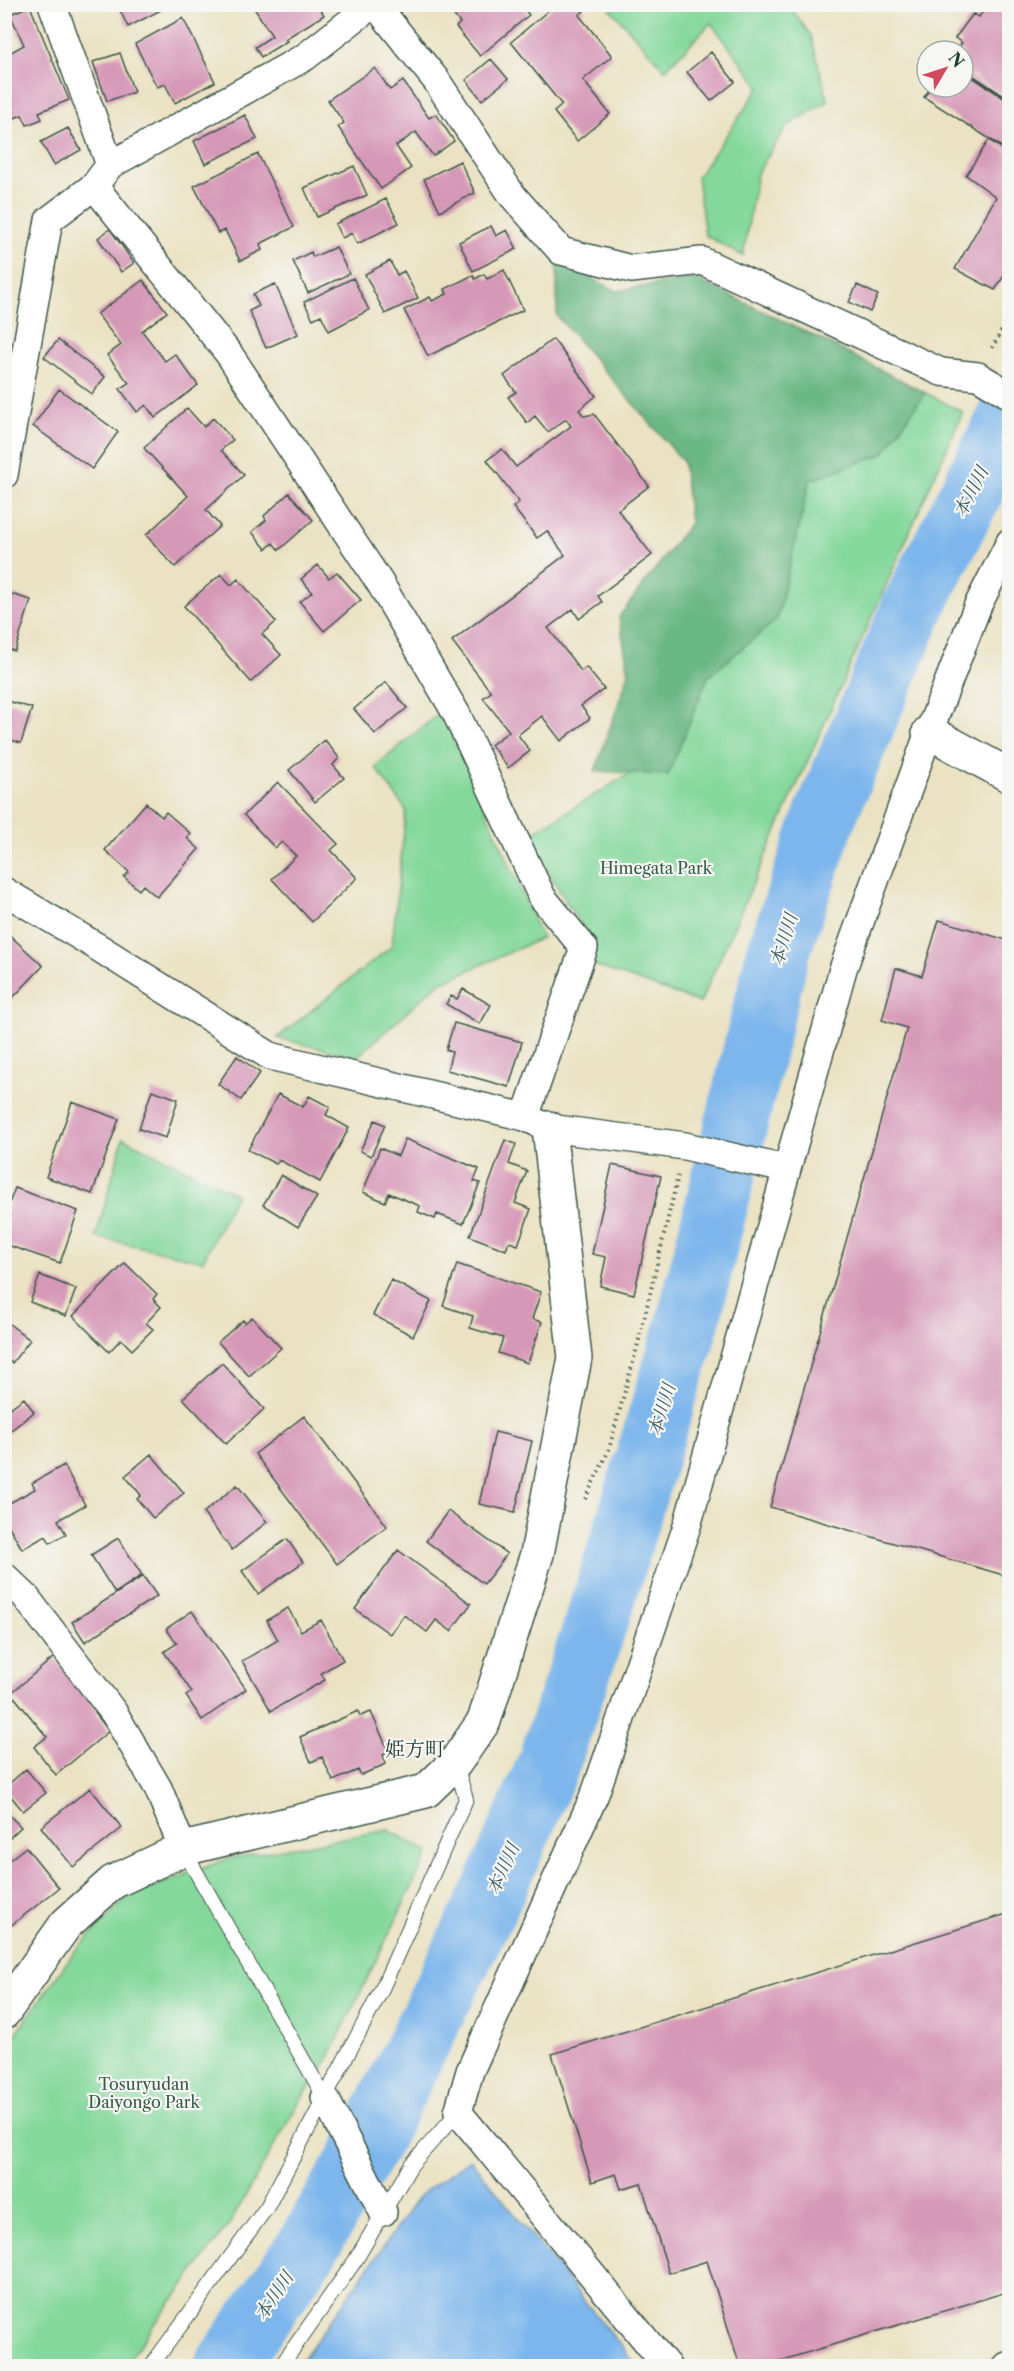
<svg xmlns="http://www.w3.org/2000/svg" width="1014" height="2371" viewBox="0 0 1014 2371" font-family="'Libre Caslon Text','Noto Serif JP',serif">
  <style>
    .green { fill: #84d89b; stroke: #528a68; stroke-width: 1.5 }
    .forest { fill: #6bb883; stroke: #457a5c; stroke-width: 1.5 }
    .water { fill: #7bb6ec; stroke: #4d7a90; stroke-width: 1.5 }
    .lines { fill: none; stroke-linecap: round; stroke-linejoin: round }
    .river { stroke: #7bb6ec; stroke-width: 63 }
    .building { fill: #d698b7 }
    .service-casing { stroke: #3d5649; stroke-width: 16 }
    .minor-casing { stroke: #3d5649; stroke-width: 30 }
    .tertiary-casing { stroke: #3d5649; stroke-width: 36 }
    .path { stroke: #3d5649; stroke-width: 4; stroke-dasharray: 1.5 4.5; stroke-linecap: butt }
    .service { stroke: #fff; stroke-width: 14 }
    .minor { stroke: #fff; stroke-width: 27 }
    .tertiary { stroke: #fff; stroke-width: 33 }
    .labels { text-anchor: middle; stroke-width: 4.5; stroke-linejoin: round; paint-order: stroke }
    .park-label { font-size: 16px; fill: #335c49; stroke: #f6f6f2 }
    .water-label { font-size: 18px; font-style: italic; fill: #365b62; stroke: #f6f6f2 }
    .quarter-label { font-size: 20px; fill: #1f3d34; stroke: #f6f6f2 }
  </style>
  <rect width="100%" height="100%" fill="#f6f6f2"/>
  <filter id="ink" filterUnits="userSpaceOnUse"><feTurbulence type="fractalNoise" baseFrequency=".0167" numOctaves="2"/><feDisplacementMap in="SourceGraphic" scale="12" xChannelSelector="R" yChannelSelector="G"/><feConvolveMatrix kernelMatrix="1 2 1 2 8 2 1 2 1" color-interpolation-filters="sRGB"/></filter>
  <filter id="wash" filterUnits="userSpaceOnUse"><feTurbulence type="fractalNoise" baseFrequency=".008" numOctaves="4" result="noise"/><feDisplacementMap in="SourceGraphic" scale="24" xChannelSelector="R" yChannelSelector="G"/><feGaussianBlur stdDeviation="1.35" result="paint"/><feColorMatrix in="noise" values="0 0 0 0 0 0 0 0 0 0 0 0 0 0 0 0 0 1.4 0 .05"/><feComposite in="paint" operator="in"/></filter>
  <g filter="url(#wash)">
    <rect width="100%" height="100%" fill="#eae2c2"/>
    <!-- green -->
    <path class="green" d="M607 5H789L811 36 828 101 787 126 757 173 743 256 705 235 697 177 760 87 711 23 665 70Z
      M818 338 963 412 700 1003 591 964 594 948 527 836 644 765Z
      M442 711 542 938 438 984 357 1057 277 1038 392 946 406 810 375 767Z
      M123 1138 236 1194 203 1261 96 1237Z
      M388 1830 429 1852 323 2069 301 2099 230 2223 124 2366H5V2057L13 2038 75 1951 129 1896 227 1859Z"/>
    <!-- forest -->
    <path class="forest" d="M557 261 617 291 694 278 818 338 925 393 883 454 810 480 777 619 708 677 668 775 595 771 629 673 619 617 690 523 683 461 557 316Z"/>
    <!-- water -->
    <path class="water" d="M470 2159 637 2366H298L420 2195Z"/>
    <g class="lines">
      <!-- river -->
      <path class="river" d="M226 2366 309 2245 372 2137 493 1892 547 1768 604 1599 688 1322 778 953 825 816 914 605 1010 416"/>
    </g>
    <g id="blocks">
      <!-- building -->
      <path class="building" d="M117 4H166L167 7 128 27Z
        M259 4H317L324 15 285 39 287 41 261 57 255 47 272 36 254 8Z
        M445 4H520L529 15 480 56 456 27 460 23Z
        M556 4H579L584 11 579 15 612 56 583 80 610 114 577 141 554 112 562 105 511 42Z
        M988 4H1010V100L963 69V51H956L962 43 955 38 973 14 979 17Z
        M30 6 69 100 39 112 42 119 27 125 22 115 4 122V56L24 45 10 14Z
        M183 18 215 82 175 103 165 84 157 87 135 44Z
        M711 52 735 82 711 101 687 72Z
        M120 53 134 92 107 101 93 62Z
        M491 59 508 79 482 100 466 80Z
        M375 68 390 90 403 81 429 118 436 114 454 141 433 156 416 132 396 146 411 168 381 189 338 127 344 123 328 100Z
        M963 71 1010 102V152L924 97 931 87H963Z
        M245 115 257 139 205 164 194 141Z
        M68 128 81 150 54 165 41 142Z
        M989 140 1010 154V266L995 290 955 269 996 197 966 175Z
        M258 154 294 227 260 244 262 250 240 261 225 230 218 233 194 186Z
        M460 161 475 193 440 211 424 179Z
        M354 166 367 195 317 217 304 188Z
        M386 199 399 223 357 244 352 233 342 238 335 224Z
        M491 226 496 236 507 230 517 249 473 271 459 242Z
        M110 229 134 263 121 272 98 238Z
        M336 247 349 274 308 293 293 261 311 252 313 257Z
        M390 261 397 275 404 271 418 298 385 314 365 274Z
        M504 270 523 310 428 356 404 310 430 297 432 301 447 294 445 289 473 275 475 279 484 274 487 279Z
        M353 278 369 310 329 331 321 315 313 319 304 302Z
        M143 280 167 312 142 331 165 361 175 354 198 385 155 418 146 405 137 412 120 389 129 383 107 355 121 345 97 314Z
        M275 284 298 334 266 348 249 311 259 306 253 294Z
        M857 285 878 295 870 312 849 302Z
        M553 339 596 396 579 410 584 416 594 414 649 486 618 510 652 555 598 596 602 602 579 619 573 609 548 628 581 671 586 667 604 689 581 706 590 718 561 741 542 716 518 735 530 751 508 768 491 745 509 731 483 698 491 692 452 641 565 555 547 531 537 538 513 507 519 502 487 460 502 449 516 467 571 426 566 419 548 432 535 416 527 423 508 397 516 392 504 376Z
        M58 340 105 377 92 394 44 357Z
        M59 389 118 432 92 469 33 426Z
        M187 408 204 427 213 418 233 440 221 450 244 475 206 510 220 526 175 567 146 535 188 496 144 448Z
        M289 493 313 520 279 550 273 543 266 549 252 532 266 520 264 516Z
        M318 565 329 578 337 572 361 600 324 631 300 602 312 592 301 579Z
        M221 574 231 585 238 579 276 622 262 634 281 655 251 682 184 606Z
        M4 592 31 600 15 651 4 648Z
        M386 682 407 708 375 734 354 709Z
        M4 700 32 708 21 743 4 738Z
        M325 740 339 758 333 765 344 778 315 802 289 770Z
        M278 782 338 844 331 850 357 878 312 922 272 879 296 856 282 842 275 848 244 815Z
        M146 803 162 817 166 812 191 834 187 838 199 849 157 897 143 885 139 890 124 877 129 872 105 850Z
        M4 814 11 820 4 828Z
        M939 920 1010 941V1577L770 1507 907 1028 882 1020 896 968 922 976Z
        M4 930 43 966 4 1007Z
        M463 989 491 1005 480 1024 446 1004 451 996 457 999Z
        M454 1023 522 1042 509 1087 447 1070 452 1052 446 1050Z
        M237 1056 260 1073 241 1100 218 1084Z
        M152 1090 178 1099 166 1138 139 1129Z
        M278 1094 303 1107 309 1096 330 1107 326 1115 349 1128 320 1182 279 1160 276 1164 248 1150Z
        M72 1102 119 1119 92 1194 46 1177Z
        M375 1120 385 1125 371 1156 360 1151Z
        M405 1139 479 1169 474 1181 480 1183 463 1224 437 1214 435 1219 418 1212 420 1206 389 1193 385 1202 363 1192 380 1148 398 1156Z
        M505 1140 516 1144 509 1164 527 1171 515 1203 531 1209 518 1245 509 1242 506 1250 470 1236Z
        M612 1165 661 1176 634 1294 600 1286 606 1257 592 1254Z
        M281 1175 317 1197 298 1227 263 1205Z
        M15 1188 78 1211 60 1263 4 1244V1217Z
        M125 1263 157 1294 153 1299 161 1307 146 1323 153 1329 132 1350 121 1339 109 1352 73 1316Z
        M457 1264 541 1292 532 1319 542 1322 528 1363 498 1353 503 1338 470 1328 473 1316 443 1306Z
        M40 1275 76 1289 66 1316 30 1302Z
        M391 1280 431 1301 413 1336 373 1315Z
        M252 1317 281 1348 249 1376 218 1342 243 1320 245 1323Z
        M4 1320 30 1340 12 1363 4 1357Z
        M222 1363 264 1409 226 1444 183 1398Z
        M24 1398 34 1412 5 1435V1412Z
        M304 1416 387 1526 337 1564 255 1454Z
        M495 1432 532 1441 515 1512 479 1504Z
        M151 1454 184 1493 153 1518 137 1499 141 1495 125 1476Z
        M64 1465 85 1505 58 1520 66 1534 50 1543 46 1536 22 1549 4 1518V1506L35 1489 32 1483Z
        M237 1485 267 1522 232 1550 203 1513Z
        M448 1511 507 1554 484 1584 426 1541Z
        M118 1538 142 1575 115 1593 91 1555Z
        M287 1539 303 1562 258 1594 242 1571Z
        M398 1550 471 1604 451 1631 436 1620 427 1632 404 1615 390 1634 355 1609Z
        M143 1576 157 1596 85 1642 72 1622Z
        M288 1608 301 1631 321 1620 343 1660 321 1673 325 1680 271 1711 242 1661 278 1640 267 1620Z
        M192 1611 246 1689 202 1720 186 1696 192 1692 164 1652 177 1643 166 1629Z
        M54 1657 98 1711 95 1713 109 1731 56 1775 34 1747 47 1737 11 1693Z
        M358 1711 360 1716 371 1712 389 1752 383 1755 386 1764 361 1775 358 1770 333 1781 322 1757 311 1762 300 1737Z
        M26 1769 46 1793 23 1811 4 1788Z
        M90 1788 122 1828 73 1867 41 1827Z
        M4 1810 21 1827 4 1843Z
        M26 1847 59 1888 4 1931V1864Z
        M1010 1913V2291L763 2366H740L707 2261 669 2273 641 2183 621 2189 616 2174 592 2182 552 2054Z"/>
    </g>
  </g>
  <g filter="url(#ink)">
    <use href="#blocks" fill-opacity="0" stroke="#3d5649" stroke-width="1.5"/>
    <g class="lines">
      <defs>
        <path id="service" d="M183 1849 325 2098
          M151 2366 267 2207 381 1991 466 1799 456 1765
          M281 2366 355 2261 411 2165 458 2112"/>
        <path id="minor" d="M52 4 110 165
          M375 4 436 80 512 195 561 251 631 269 702 261 941 372 978 376 1010 395
          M94 186 229 354 380 583 456 713 542 897 584 948 525 1117
          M4 475 49 220 94 186 110 165 305 57 373 4
          M4 891 96 946 270 1056 525 1117 549 1128 685 1146 785 1169
          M4 1576 25 1596 114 1713 158 1788 183 1849
          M325 2098 383 2212
          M667 2366 458 2112 470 2071 595 1794 687 1526 843 969 929 732 978 605 1010 542
          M1007 2366H1010"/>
        <path id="tertiary" d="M929 732 1010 776
          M4 2012 66 1924 113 1882 183 1849 426 1791 455 1763 484 1721 537 1554 575 1358 549 1128"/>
      </defs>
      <!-- service casing -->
      <use href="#service" class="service-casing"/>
      <!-- minor casing -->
      <use href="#minor" class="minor-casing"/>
      <!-- tertiary casing -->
      <use href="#tertiary" class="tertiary-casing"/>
      <!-- path -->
      <path class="path" d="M992 348 1010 316
        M585 1499 608 1452 638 1344 678 1176"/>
      <!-- service -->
      <use href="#service" class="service"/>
      <!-- minor -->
      <use href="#minor" class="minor"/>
      <!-- tertiary -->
      <use href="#tertiary" class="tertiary"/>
    </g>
  </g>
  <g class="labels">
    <!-- park labels -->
    <g class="park-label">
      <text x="656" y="874">Himegata Park</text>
      <text x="144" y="2090">Tosuryudan<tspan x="144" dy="18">Daiyongo Park</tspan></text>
    </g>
    <!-- water labels -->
    <g class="water-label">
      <text transform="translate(971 492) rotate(-63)" y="6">本川川</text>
      <text transform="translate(784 940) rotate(-73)" y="6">本川川</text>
      <text transform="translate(662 1410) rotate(-73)" y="6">本川川</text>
      <text transform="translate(503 1869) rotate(-66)" y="6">本川川</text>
      <text transform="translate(274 2296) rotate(-56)" y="6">本川川</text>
    </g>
    <!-- quarter labels -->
    <g class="quarter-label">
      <text x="415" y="1756">姫方町</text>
    </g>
  </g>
  <!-- margin -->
  <rect width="1014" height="2371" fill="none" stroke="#f6f6f2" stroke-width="24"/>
  <!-- north arrow -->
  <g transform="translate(945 69) rotate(51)"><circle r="28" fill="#f6f6f2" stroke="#a0aca6" stroke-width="1.5"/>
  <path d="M0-4.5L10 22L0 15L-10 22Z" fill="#d1495b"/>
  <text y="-9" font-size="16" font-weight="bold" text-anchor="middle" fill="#1f3d34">N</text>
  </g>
</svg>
